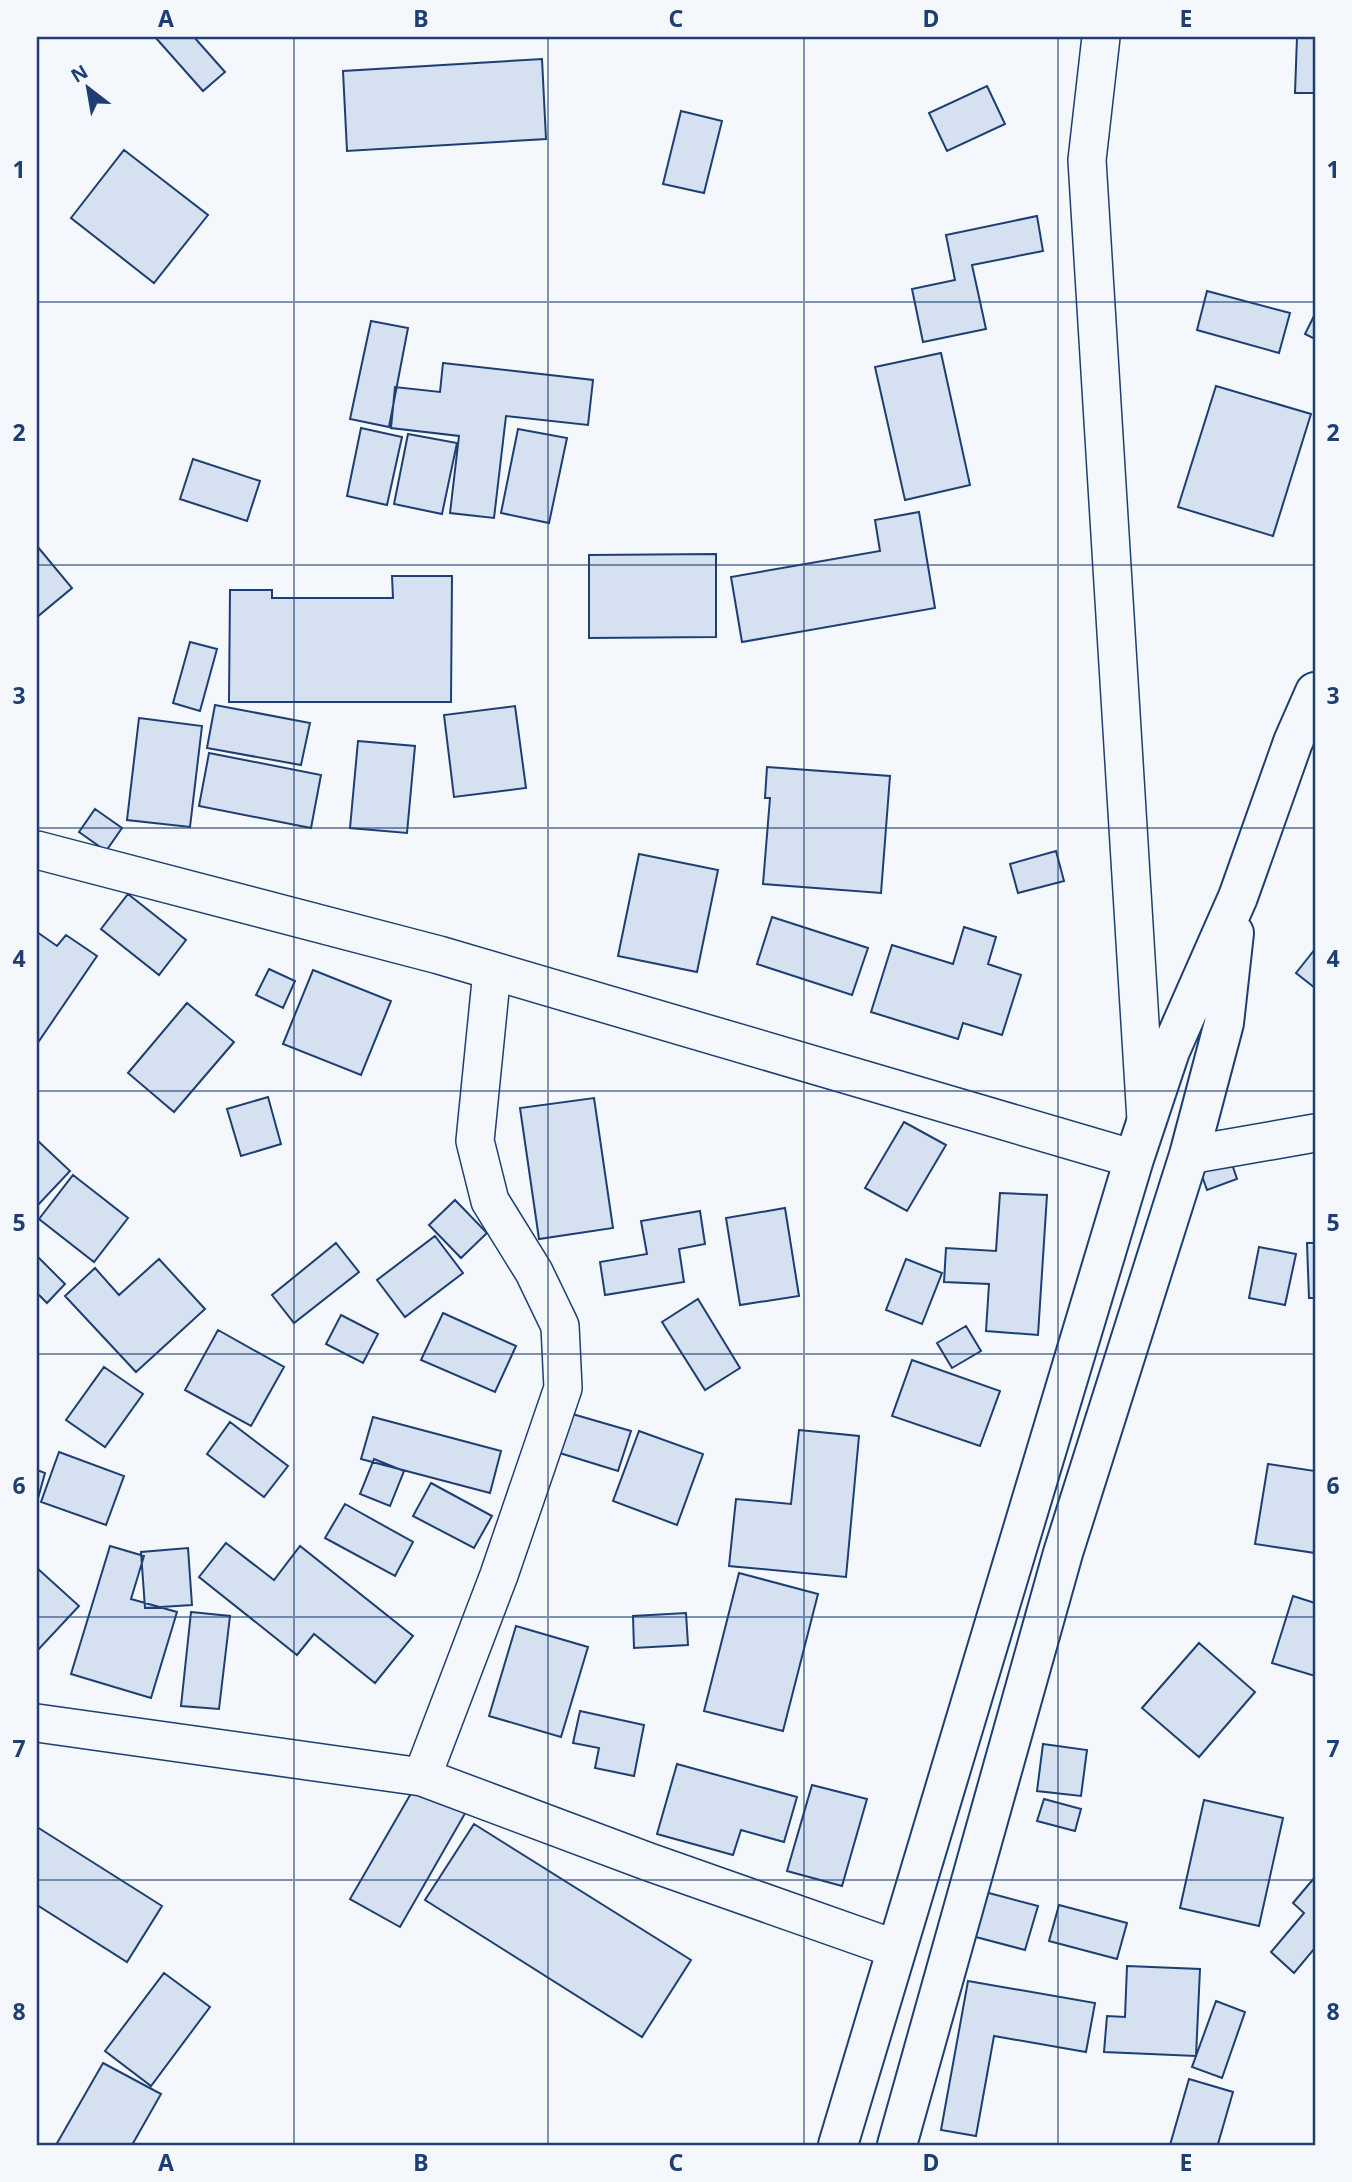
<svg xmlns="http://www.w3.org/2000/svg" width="1352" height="2182" viewBox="0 0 1352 2182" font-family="'Noto Sans',sans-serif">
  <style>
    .building { fill: #d5e0f0; stroke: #1d3f73; stroke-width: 2 }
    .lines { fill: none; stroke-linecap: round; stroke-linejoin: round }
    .street-casing { stroke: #1d3f73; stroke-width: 40 }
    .primary-casing { stroke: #1d3f73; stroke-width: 42 }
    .street { stroke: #f4f7fb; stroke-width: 37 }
    .primary { stroke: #f4f7fb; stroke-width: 38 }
    .grid { fill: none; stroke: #1d3f73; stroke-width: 2; stroke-opacity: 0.55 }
    .neatline { fill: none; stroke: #1d3f73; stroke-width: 2.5 }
    .grid-label { font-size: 23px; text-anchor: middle; font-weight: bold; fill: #1d3f73 }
  </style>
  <rect width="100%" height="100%" fill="#f4f7fb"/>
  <!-- building -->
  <path class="building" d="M155 37H194L225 72 203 91Z
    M1297 37H1315V93H1295Z
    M542 59 546 139 347 151 343 71Z
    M987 86 1005 124 947 151 929 113Z
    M681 111 722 121 704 193 663 184Z
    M124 150 208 215 154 283 71 218Z
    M1037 216 1043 251 972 265 986 329 923 342 912 289 955 280 946 235Z
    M1207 291 1290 313 1279 353 1197 330Z
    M1315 314V339L1305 334Z
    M371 321 408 328 389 427 350 419Z
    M941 353 970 485 905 500 875 367Z
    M443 363 593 380 588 425 506 416 494 518 450 513 459 436 391 428 395 387 440 392Z
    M1216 386 1311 414 1273 536 1178 507Z
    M361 428 402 437 387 505 347 496Z
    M518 429 567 438 549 523 501 513Z
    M408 434 457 443 442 514 394 504Z
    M193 459 260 481 247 521 180 499Z
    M919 512 935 608 742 642 731 577 880 551 875 520Z
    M37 546 72 588 37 617Z
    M716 554V637L589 638V555Z
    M392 576H452L451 702H229L230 590H272V598H393Z
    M190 642 217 649 200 711 173 703Z
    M215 705 310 723 301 765 207 748Z
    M515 706 526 788 454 797 444 715Z
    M139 718 202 726 190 827 127 820Z
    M358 741 415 746 407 833 350 828Z
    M209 753 321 775 311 828 199 806Z
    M767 767 890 776 881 893 763 884 770 798H765Z
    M95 809 122 828 106 851 79 832Z
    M1056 851 1064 881 1018 893 1010 864Z
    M639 854 718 870 697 972 618 956Z
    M128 894 186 940 159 975 101 929Z
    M772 917 868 948 852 995 757 964Z
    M964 927 996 937 988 964 1021 975 1002 1035 963 1023 958 1039 871 1012 892 945 953 964Z
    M37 932 57 946 66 935 97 956 37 1044Z
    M1315 949V988L1296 973Z
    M269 969 295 981 283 1008 256 995Z
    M313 970 391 1001 361 1075 283 1044Z
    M187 1003 234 1042 174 1112 128 1073Z
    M268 1097 281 1144 241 1156 227 1109Z
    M594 1098 613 1228 539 1239 520 1108Z
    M904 1122 946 1145 907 1211 865 1188Z
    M37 1140 70 1171 37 1206Z
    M1225 1143 1237 1179 1207 1190 1194 1153Z
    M73 1175 128 1218 94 1262 39 1219Z
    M1000 1193 1047 1195 1038 1335 986 1331 989 1284 944 1282 946 1248 996 1251Z
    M455 1200 487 1233 461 1258 429 1225Z
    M785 1208 799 1296 740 1305 726 1218Z
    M700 1211 705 1244 679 1249 684 1282 605 1295 600 1262 647 1254 641 1221Z
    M435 1236 463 1273 405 1317 377 1280Z
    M336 1243 359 1272 294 1323 272 1295Z
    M1307 1243H1315V1298H1309Z
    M1259 1247 1296 1254 1285 1305 1249 1298Z
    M37 1256 65 1284 47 1303 37 1293Z
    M159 1259 205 1309 136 1372 65 1296 95 1268 119 1295Z
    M906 1259 942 1273 922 1324 886 1310Z
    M698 1299 740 1368 705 1390 662 1322Z
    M443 1313 516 1346 495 1392 421 1360Z
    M341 1315 378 1334 363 1363 326 1344Z
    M966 1326 981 1351 952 1368 937 1343Z
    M218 1330 284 1367 251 1426 185 1390Z
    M912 1360 1000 1391 980 1446 892 1416Z
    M104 1367 143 1394 105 1447 66 1420Z
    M562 1411 631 1431 618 1471 550 1450Z
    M373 1417 501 1451 490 1493 361 1459Z
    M230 1422 288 1466 264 1497 207 1454Z
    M799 1430 859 1436 846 1577 729 1566 736 1499 791 1504Z
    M639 1431 703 1454 677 1525 613 1501Z
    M59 1452 124 1476 106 1525 41 1502Z
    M374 1459 404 1471 390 1506 360 1494Z
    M1268 1464 1315 1471V1553L1255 1544Z
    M37 1470 45 1473 37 1502Z
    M431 1483 492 1516 474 1548 413 1516Z
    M345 1504 413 1542 395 1576 325 1538Z
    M226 1543 274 1580 300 1546 413 1636 375 1683 314 1634 297 1655 199 1577Z
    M110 1546 144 1556 131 1599 177 1612 151 1698 71 1674Z
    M188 1548 192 1605 145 1608 141 1552Z
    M37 1568 79 1606 37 1651Z
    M739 1573 818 1594 783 1731 704 1711Z
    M1293 1596 1315 1603V1676L1272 1663Z
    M191 1612 230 1616 219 1709 181 1706Z
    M686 1613 688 1645 634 1648 633 1616Z
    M516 1626 588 1647 561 1737 489 1716Z
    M1199 1643 1255 1692 1199 1757 1142 1708Z
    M580 1711 644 1725 634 1776 595 1768 599 1748 573 1743Z
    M1043 1744 1087 1750 1081 1796 1037 1791Z
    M677 1764 797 1797 784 1842 741 1830 733 1855 657 1834Z
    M417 1783 467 1810 400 1927 350 1899Z
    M812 1785 867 1799 842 1886 787 1871Z
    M1044 1799 1081 1809 1075 1831 1037 1821Z
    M1204 1800 1283 1818 1259 1926 1180 1908Z
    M474 1824 691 1960 642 2037 425 1900Z
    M37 1827 162 1906 127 1962 37 1905Z
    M1315 1877V1948L1294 1973 1271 1952 1304 1913 1293 1903Z
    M985 1892 1038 1906 1025 1950 972 1936Z
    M1059 1905 1127 1923 1117 1959 1049 1941Z
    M1127 1966 1200 1969 1196 2056 1104 2052 1107 2016 1125 2017Z
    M164 1973 210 2007 151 2086 105 2051Z
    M968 1981 1095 2003 1086 2052 994 2036 976 2136 941 2130Z
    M1216 2001 1245 2012 1222 2078 1192 2067Z
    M103 2063 161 2094 132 2145H56Z
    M1189 2079 1233 2092 1218 2144 1222 2145H1170Z"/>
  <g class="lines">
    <defs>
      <path id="street" d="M1101 37 1087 160 1146 1120
        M37 850 439 955 1134 1159
        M1189 1155 1315 1133
        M37 1723 422 1777 649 1862 896 1949
        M422 1777 499 1575 563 1388 560 1326 534 1272 490 1201 475 1141 492 971"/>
      <path id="primary" d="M838 2145 1134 1159 1170 1051 1238 897 1293 742 1315 692
        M897 2145 1063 1553 1189 1155 1224 1023 1234 933"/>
    </defs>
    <!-- street casing -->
    <use href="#street" class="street-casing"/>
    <!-- primary casing -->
    <use href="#primary" class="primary-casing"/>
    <!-- street -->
    <use href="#street" class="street"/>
    <!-- primary -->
    <use href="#primary" class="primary"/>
  </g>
  <!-- grid -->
  <path class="grid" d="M294 37V2145M548 37V2145M804 37V2145M1058 37V2145M37 302H1315M37 565H1315M37 828H1315M37 1091H1315M37 1354H1315M37 1617H1315M37 1880H1315"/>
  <!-- border -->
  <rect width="1352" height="2182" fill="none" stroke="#f4f7fb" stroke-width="77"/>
  <!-- north arrow -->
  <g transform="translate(88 88) rotate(329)" stroke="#f4f7fb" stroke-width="5" paint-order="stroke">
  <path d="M0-5L12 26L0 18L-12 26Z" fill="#1d3f73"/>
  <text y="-10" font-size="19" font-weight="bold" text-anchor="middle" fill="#1d3f73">N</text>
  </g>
  <rect x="38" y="38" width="1276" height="2106" class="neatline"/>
  <g class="grid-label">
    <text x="166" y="27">A</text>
    <text x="421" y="27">B</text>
    <text x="676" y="27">C</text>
    <text x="931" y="27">D</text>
    <text x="1186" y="27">E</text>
    <text x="19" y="178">1</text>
    <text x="1333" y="178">1</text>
    <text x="19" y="441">2</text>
    <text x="1333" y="441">2</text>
    <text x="19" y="704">3</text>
    <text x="1333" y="704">3</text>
    <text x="19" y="967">4</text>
    <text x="1333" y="967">4</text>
    <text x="19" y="1231">5</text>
    <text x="1333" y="1231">5</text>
    <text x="19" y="1494">6</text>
    <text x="1333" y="1494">6</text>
    <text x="19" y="1757">7</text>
    <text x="1333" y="1757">7</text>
    <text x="19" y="2020">8</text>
    <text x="1333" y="2020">8</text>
    <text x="166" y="2171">A</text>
    <text x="421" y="2171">B</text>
    <text x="676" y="2171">C</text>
    <text x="931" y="2171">D</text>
    <text x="1186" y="2171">E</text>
  </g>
</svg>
